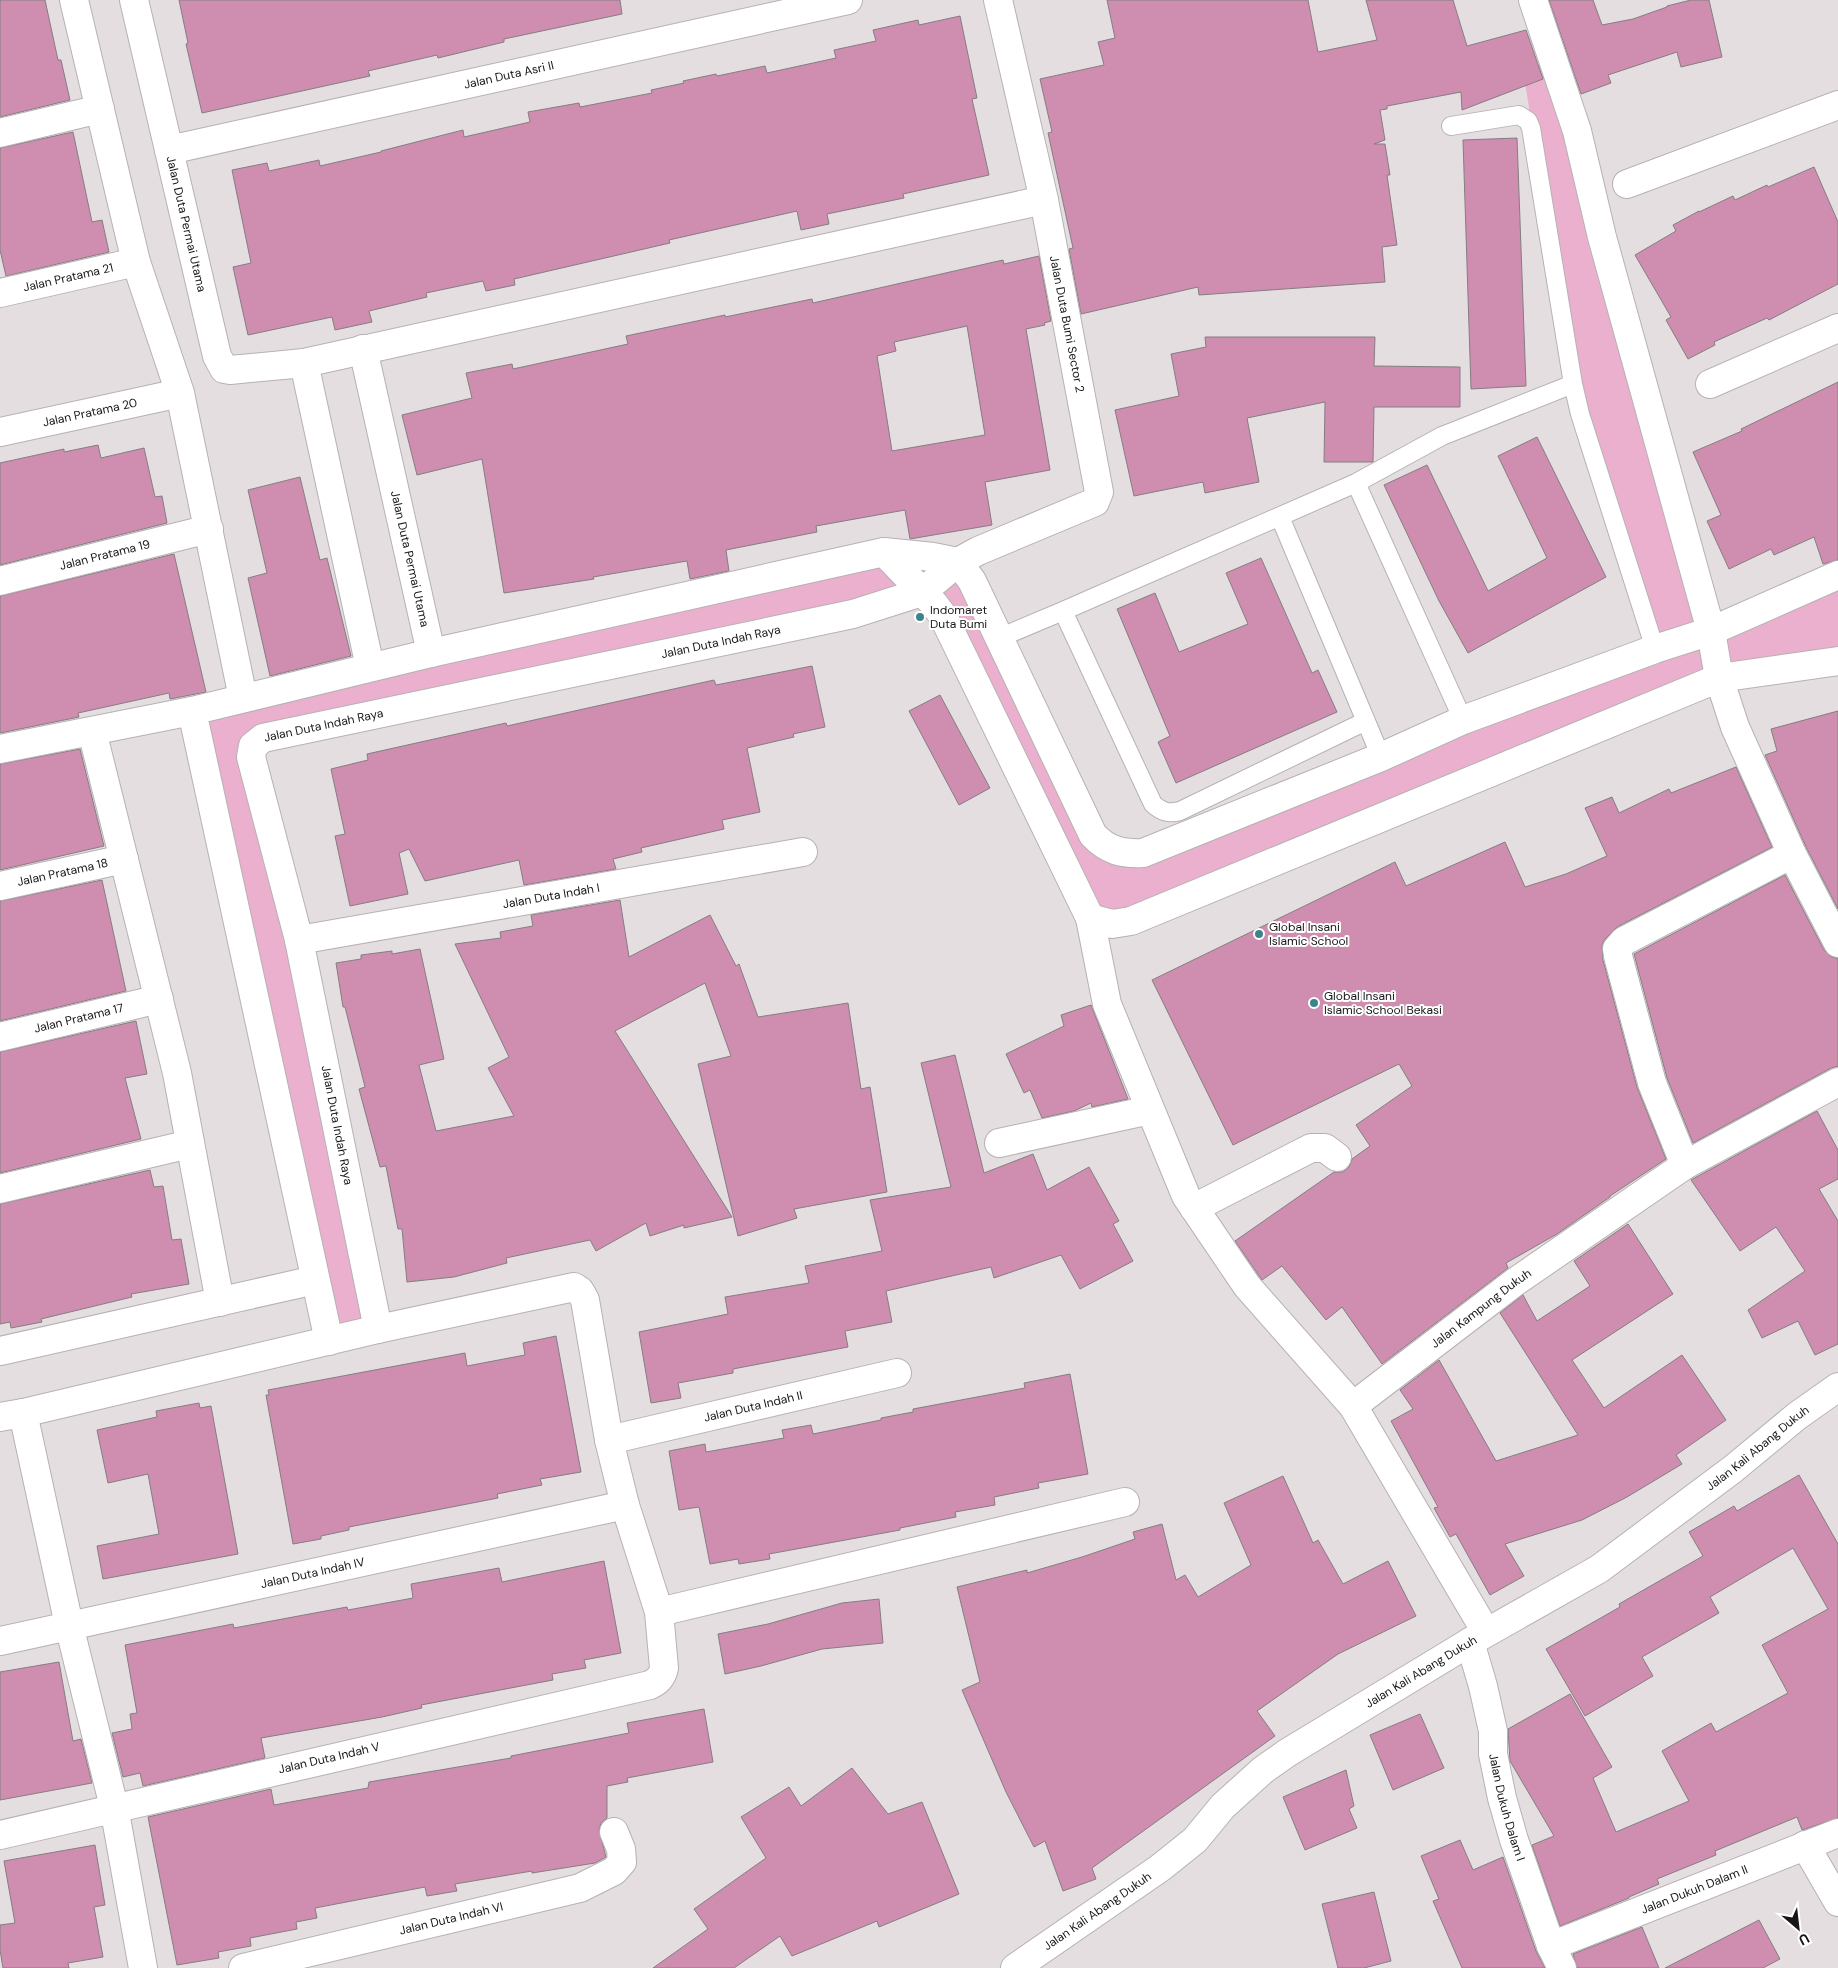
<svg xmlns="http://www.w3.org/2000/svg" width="1838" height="1968" viewBox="0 0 1838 1968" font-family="'DM Sans',sans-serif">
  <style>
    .green { fill: #ebb0ce }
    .building { fill: #cf8daf; stroke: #847e81; fill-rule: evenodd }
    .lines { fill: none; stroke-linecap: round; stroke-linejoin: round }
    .service-casing { stroke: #b7b1b3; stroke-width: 20 }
    .minor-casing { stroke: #b7b1b3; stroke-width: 30 }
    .service { stroke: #fff; stroke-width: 18 }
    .minor { stroke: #fff; stroke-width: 28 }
    .poi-dot { fill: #3c848a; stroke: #fff; stroke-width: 2 }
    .labels { text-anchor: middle; stroke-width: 4; stroke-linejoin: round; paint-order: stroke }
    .street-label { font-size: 12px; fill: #171516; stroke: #fff }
    .poi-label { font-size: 12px; fill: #171516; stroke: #fff; text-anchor: start }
  </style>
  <rect width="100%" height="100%" fill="#e4dee1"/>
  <!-- green -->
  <path class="green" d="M1553 60 1711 631 1838 575V660L1719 678 1131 921 1090 918 934 604 258 740 378 1329 327 1335 192 711 884 552 922 591 958 562 1115 851 1655 649 1573 384 1523 70Z"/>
  <!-- building -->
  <path class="building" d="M0 0H45L58 60H61L70 100 0 117Z
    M179 0H620L622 14 504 39V42L438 58 437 55 368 71 370 76 202 113 186 44 188 43Z
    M1107 0H1308L1318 52 1377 40 1366 0H1453L1467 46 1526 30 1543 79 1462 110 1461 92 1387 106V109L1380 110 1385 140 1374 144H1385L1390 175H1387L1397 245 1382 247 1385 282 1199 295 1198 287 1081 314 1069 249 1073 248 1048 133 1052 132 1040 79 1104 65 1098 42 1115 38Z
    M1549 0H1593L1602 25 1633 19 1667 7V6L1691 0H1709L1722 57 1681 67 1677 52 1608 75 1611 83 1581 94Z
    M960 16 977 98 972 99 989 175 903 194 904 198 827 214 829 224 801 230 797 211 669 240 670 243 514 279 515 285 486 291 483 281 426 293 427 297 369 311 372 322 335 330 332 317 248 335 233 267 251 263 232 170 267 163 269 171 319 160 320 166 381 152V151L463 130 464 137 530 122 528 112 579 103 580 107 652 93 651 90 684 83 683 81 716 74 717 76 765 66 767 73 836 58 834 50 876 41 873 30 918 20 919 25Z
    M73 132 92 222 102 220 109 252 6 276 0 250V148Z
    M1517 138 1526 386 1471 389 1463 140Z
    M1814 167 1838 222V284L1769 320 1767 318 1714 342 1715 345 1688 359 1666 320 1671 317 1635 255 1676 231 1673 225 1699 211V212L1733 196 1735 200 1767 185 1768 187Z
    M1039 256 1051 321 1044 323 1045 325 1026 329 1050 470 985 482 992 525 910 539 905 510 816 526 817 532 726 550 729 571 690 579 687 561 593 577 594 579 504 593 482 459 417 475 402 415 472 398 466 373 512 364 513 369 628 344 626 336 725 315V317L812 299 813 303 1003 260 1004 264ZM967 326 985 435 892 451 877 356 896 351 894 342Z
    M1205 337H1375L1374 366 1460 367V407H1374L1373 462H1324L1325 402 1247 418 1259 482 1205 493 1203 482 1134 496 1115 410 1179 396 1171 354 1206 347Z
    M1838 382V560L1823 564 1814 537 1774 555 1771 549 1729 569 1707 521 1721 515 1693 452 1742 431 1741 429Z
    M1537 437 1606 577 1468 653 1439 601 1384 485 1427 465 1488 591 1547 558 1498 456Z
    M98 445 101 458 144 448 155 497 162 496 167 523 0 565V463L64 449V452Z
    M300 477 320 560 327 558 351 656 270 676 248 578 267 573 248 490Z
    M174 554 206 692 170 699 169 693 78 713 79 717 0 733V596Z
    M1261 558 1312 673 1318 670 1337 712 1176 783 1158 742 1170 736 1117 609 1155 593 1179 652 1248 624 1226 573Z
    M812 666 825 727 793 734 794 737 747 748 760 812 722 820 724 829 641 848 642 852 613 859 616 869 524 885 519 860 425 881 409 849 399 853 408 894 350 906 335 836 345 834 331 769 368 760 367 754 506 723 507 726 714 680 716 685Z
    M940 695 990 788 959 805 909 711Z
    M1838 711V909L1806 847 1765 755 1777 751 1771 729Z
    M80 749 104 846 0 870V764Z
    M1736 767 1772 847 1617 927 1605 939 1602 945 1603 960 1637 1087 1666 1159 1610 1196V1197L1557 1234 1506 1263 1508 1268 1382 1364 1342 1307 1326 1320 1282 1266 1262 1280 1235 1241 1334 1172H1343L1349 1167 1352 1159 1370 1146 1356 1125 1412 1086 1399 1064 1233 1145 1152 980 1395 862 1406 886 1505 842 1525 887 1566 874 1607 856 1585 808 1612 797 1619 813 1669 789 1671 793Z
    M1785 875 1824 950 1830 956 1838 959V1066L1831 1068 1693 1143 1667 1078 1634 954Z
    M102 880 126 991 0 1021V901Z
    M620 900 629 957 710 915 736 966 739 964 758 1017 848 1003 861 1089 870 1087 887 1192 794 1209 797 1218 738 1236 698 1064 731 1056 705 983 615 1031 732 1217 684 1228V1225L650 1236 646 1223 596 1251 590 1240 506 1258 507 1263 454 1277 407 1282 402 1229H398L386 1166 380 1167 359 1089 365 1087 345 1007H343L336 963 361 959V955L392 951V954L420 949 444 1059 419 1065 436 1131 514 1116 488 1068 509 1057 455 944 501 938 500 932 533 926 531 915Z
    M1091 1005 1128 1099 1092 1107 1091 1103 1074 1111 1042 1118 1030 1090 1024 1093 1006 1054 1064 1026 1061 1015Z
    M136 1021 147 1074 125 1078 141 1139 0 1173V1052Z
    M955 1055 984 1173 1033 1154 1047 1190 1089 1167 1119 1221 1113 1224 1133 1261 1080 1289 1061 1255 994 1278 991 1267 886 1291 892 1322 845 1331 848 1347 733 1369V1373L678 1383 681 1398 651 1403 639 1332 728 1314 725 1297 809 1283 805 1266 882 1251 870 1200 951 1187 921 1063Z
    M1817 1111 1838 1150V1179L1819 1189 1838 1221V1344L1815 1355 1798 1321 1762 1338 1748 1310 1805 1271 1776 1227 1740 1251 1691 1180Z
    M150 1170 154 1187 163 1186 172 1240 181 1239 189 1284 131 1294 132 1297 41 1319 42 1322 11 1328 10 1322 0 1324V1204Z
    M1628 1224 1673 1294 1572 1360 1604 1408 1682 1355 1726 1420 1676 1455 1682 1464 1627 1497 1582 1520 1505 1544 1524 1576 1490 1595 1456 1534 1450 1537 1434 1508 1438 1507 1391 1421 1413 1409 1400 1390 1439 1360 1496 1461 1578 1435 1500 1313 1523 1295 1537 1321 1590 1286 1574 1261Z
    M556 1336 581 1472 540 1479 542 1485 497 1494 498 1498 349 1527V1530L321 1536V1539L293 1544 266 1395H269L268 1390 465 1353 467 1366 525 1355 523 1343Z
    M1070 1374 1088 1474 1038 1483 1039 1488 994 1497 995 1505 955 1512 956 1517 900 1528V1530L769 1554 770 1559 739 1564 738 1559 710 1564 699 1507 679 1510 669 1451 705 1444 706 1452 784 1438 782 1430 811 1425 813 1434 881 1420V1418L913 1412V1409L1025 1388 1024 1383Z
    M199 1403 200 1408 211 1406 238 1554 103 1579 97 1546 159 1534 148 1474 108 1483 97 1430 157 1417 156 1411Z
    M1799 1475 1838 1544V1818L1802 1830 1797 1817 1715 1851 1716 1855 1657 1879 1659 1884 1629 1897V1898L1560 1926 1532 1845 1554 1836 1510 1761 1508 1729 1570 1694 1612 1767 1593 1778 1616 1832 1689 1801 1662 1751 1711 1723 1716 1732 1788 1693 1762 1645 1828 1609 1793 1548 1710 1597 1719 1613 1642 1657 1653 1676 1585 1716 1546 1649 1620 1607 1619 1604 1703 1556 1689 1532 1734 1506 1737 1511Z
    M1283 1476 1313 1543 1318 1540 1343 1584 1388 1561 1416 1616 1338 1654 1257 1711 1275 1736 1092 1868 1096 1879 1063 1891 1045 1841 1034 1847 1006 1792 962 1690 980 1682 957 1587 1027 1570V1573L1082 1557 1135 1539 1133 1532 1162 1524 1176 1580 1185 1575 1198 1597 1251 1565 1224 1503Z
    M604 1561 621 1653 584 1660 586 1668 552 1674 553 1680 421 1705 422 1708 382 1717 261 1738 265 1758 143 1786 140 1773 123 1777 112 1733 132 1729 130 1714 137 1713 125 1645 233 1624 234 1628 347 1607 348 1610 413 1598 411 1584 499 1568 502 1582Z
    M879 1599 883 1643 822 1649 761 1666 725 1674 718 1634 768 1624 842 1603Z
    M59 1662 73 1741 81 1739 92 1783 0 1800V1672Z
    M704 1709 713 1762 627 1778 628 1782 607 1786V1818L601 1823 599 1830 606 1857 595 1863 532 1873V1871L455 1884 457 1891 427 1896 425 1887 315 1908 317 1918 296 1922 297 1929 250 1938 251 1946 218 1952 219 1958 177 1965 148 1817 271 1789 274 1805 368 1788 369 1782 511 1758V1756L629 1733 627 1723Z
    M1420 1714 1444 1768 1393 1790 1370 1735Z
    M852 1768 888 1814 922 1802 959 1894 879 1927 877 1921 792 1956 780 1936 734 1968H653L708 1929 694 1909 766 1858 741 1817 789 1787 801 1806Z
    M1346 1770 1354 1806 1349 1809 1357 1828 1305 1850 1283 1797Z
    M1460 1840 1473 1870 1503 1857 1536 1951 1545 1968H1462L1433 1901 1439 1899 1421 1856Z
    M95 1845 105 1905 94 1907 103 1957 68 1963 69 1968H3L0 1950V1925L15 1923 4 1861Z
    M1374 1892 1391 1961 1364 1968H1338L1322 1904Z
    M1759 1920 1780 1959 1763 1968H1665Z
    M1642 1927 1659 1968H1577L1573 1954Z"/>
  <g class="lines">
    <defs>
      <path id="service" d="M1451 126 1519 115 1528 121 1531 128 1573 384 1580 414 1655 649
        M1356 483 1463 720
        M1280 517 1381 757
        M999 638 1063 611
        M1366 721 1180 811C1169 814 1162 812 1153 804L1063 611 1356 483 1442 436 1573 384"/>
      <g id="minor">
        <path d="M74 0 136 262 180 393 243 698"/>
        <path id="s1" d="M134 0 217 356 224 369 230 370 304 363 1044 200"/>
        <path d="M1533 0 1577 131 1602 237 1711 631 1719 678 1735 727 1792 854 1624 941 1617 949 1618 956 1652 1083 1685 1165"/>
        <path d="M0 133 100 109"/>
        <path id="s2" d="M169 150 848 0"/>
        <path d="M1627 184 1838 105"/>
        <path id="s3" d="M0 293 136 262"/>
        <path id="s4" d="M363 349 431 653"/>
        <path d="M304 363 370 667"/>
        <path d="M1710 384 1838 328"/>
        <path id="s5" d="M0 432 180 393"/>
        <path d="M884 552 934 604 943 616 1090 918 1112 924 1131 921 1719 678 1838 661"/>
        <path id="s6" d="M0 581 209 529"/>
        <path d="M92 731 177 1073 220 1302"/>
        <path d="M0 749 192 711"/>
        <path d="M1792 854 1838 943"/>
        <path id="s7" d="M0 886 124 859"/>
        <path d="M1090 918 1107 1004 1186 1196 1247 1286 1353 1406 1486 1632"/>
        <path id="s8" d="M299 940 803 852"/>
        <path id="s9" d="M0 1037 159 999"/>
        <path d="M999 1143 1150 1110"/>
        <path d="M0 1189 190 1144"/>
        <path d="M1194 1208 1311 1148H1325L1337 1157"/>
        <path id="s10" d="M378 1329 299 940 251 757 253 746 263 738 853 614 922 592 958 562 978 551 1095 502 1099 492 1044 200 998 0"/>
        <path d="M329 1341 192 711 431 653 884 552 933 557 958 562 972 581 1093 835C1108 851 1123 854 1143 853L1381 757 1463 720 1655 649 1711 631 1838 575"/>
        <path d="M0 1351 315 1280"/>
        <path id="s11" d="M1353 1406 1515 1282 1685 1165 1838 1082"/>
        <path d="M23 1413 69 1625 114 1807 143 1968"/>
        <path d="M0 1417 23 1413 378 1329 574 1287 580 1291 585 1300 609 1440 625 1505 659 1612 664 1668C662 1677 658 1681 650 1685L0 1835"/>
        <path id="s12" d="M609 1440 897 1373"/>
        <path d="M659 1612 1125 1502"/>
        <path id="s13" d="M0 1641 625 1505"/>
        <path id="s14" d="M1470 1642 1483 1686 1493 1731V1754L1502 1798 1514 1840 1551 1946 1562 1968"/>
        <path d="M1805 1845 1838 1902"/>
        <path id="s15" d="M1551 1946 1838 1833"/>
        <path id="s16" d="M243 1968 580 1888 614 1871 622 1862 621 1849 614 1832"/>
        <path id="s17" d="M1015 1968 1160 1868 1195 1840 1223 1806 1263 1770 1287 1753 1470 1642 1599 1569 1733 1469 1797 1416 1838 1387"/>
      </g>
    </defs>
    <!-- service casing -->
    <use href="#service" class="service-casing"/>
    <!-- minor casing -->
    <use href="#minor" class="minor-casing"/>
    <!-- service -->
    <use href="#service" class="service"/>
    <!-- minor -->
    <use href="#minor" class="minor"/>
  </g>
  <!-- markers -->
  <g class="poi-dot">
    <circle cx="920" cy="617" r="5"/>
    <circle cx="1259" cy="934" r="5"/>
    <circle cx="1314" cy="1003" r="5"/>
  </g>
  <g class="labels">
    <!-- street labels -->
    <g class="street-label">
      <text dy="4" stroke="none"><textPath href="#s2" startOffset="348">Jalan Duta Asri II</textPath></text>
      <text dy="4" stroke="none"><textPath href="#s1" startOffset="230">Jalan Duta Permai Utama</textPath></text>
      <text dy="4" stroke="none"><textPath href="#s3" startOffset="70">Jalan Pratama 21</textPath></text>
      <text transform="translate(1067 324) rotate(79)" y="4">Jalan Duta Bumi Sector 2</text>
      <text dy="4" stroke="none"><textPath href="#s5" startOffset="92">Jalan Pratama 20</textPath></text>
      <text dy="4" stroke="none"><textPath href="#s6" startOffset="108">Jalan Pratama 19</textPath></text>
      <text dy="4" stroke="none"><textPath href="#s4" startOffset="215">Jalan Duta Permai Utama</textPath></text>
      <text dy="4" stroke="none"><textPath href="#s10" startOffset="1078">Jalan Duta Indah Raya</textPath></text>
      <text dy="4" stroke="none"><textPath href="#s10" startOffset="672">Jalan Duta Indah Raya</textPath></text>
      <text dy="4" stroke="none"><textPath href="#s7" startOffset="64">Jalan Pratama 18</textPath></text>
      <text dy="4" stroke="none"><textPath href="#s8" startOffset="256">Jalan Duta Indah I</textPath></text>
      <text dy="4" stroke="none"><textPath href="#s9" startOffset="81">Jalan Pratama 17</textPath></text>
      <text transform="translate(337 1125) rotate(79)" y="4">Jalan Duta Indah Raya</text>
      <text dy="4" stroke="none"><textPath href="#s11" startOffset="161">Jalan Kampung Dukuh</textPath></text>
      <text dy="4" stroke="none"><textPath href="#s12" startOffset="148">Jalan Duta Indah II</textPath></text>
      <text dy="4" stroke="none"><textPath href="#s17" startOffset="910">Jalan Kali Abang Dukuh</textPath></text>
      <text dy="4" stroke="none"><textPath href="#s13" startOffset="320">Jalan Duta Indah IV</textPath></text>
      <text dy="4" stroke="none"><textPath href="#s17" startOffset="505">Jalan Kali Abang Dukuh</textPath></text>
      <text transform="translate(329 1758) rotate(-13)" y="4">Jalan Duta Indah V</text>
      <text dy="4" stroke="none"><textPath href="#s14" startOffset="170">Jalan Dukuh Dalam I</textPath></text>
      <text dy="4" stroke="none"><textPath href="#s15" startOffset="154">Jalan Dukuh Dalam II</textPath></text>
      <text dy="4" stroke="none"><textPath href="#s17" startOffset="100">Jalan Kali Abang Dukuh</textPath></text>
      <text dy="4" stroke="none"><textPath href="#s16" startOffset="214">Jalan Duta Indah VI</textPath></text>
    </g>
    <!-- poi labels -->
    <g class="poi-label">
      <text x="930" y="614">Indomaret<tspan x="930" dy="14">Duta Bumi</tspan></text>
      <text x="1269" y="931">Global Insani<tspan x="1269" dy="14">Islamic School</tspan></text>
      <text x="1324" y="1000">Global Insani<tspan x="1324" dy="14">Islamic School Bekasi</tspan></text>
    </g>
  </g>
  <!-- north arrow -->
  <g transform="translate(1798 1928) rotate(152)" stroke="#ffffff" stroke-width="4" paint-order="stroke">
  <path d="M0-4L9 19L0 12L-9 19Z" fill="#171516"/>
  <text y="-8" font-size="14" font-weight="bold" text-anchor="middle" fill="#171516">U</text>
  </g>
</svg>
